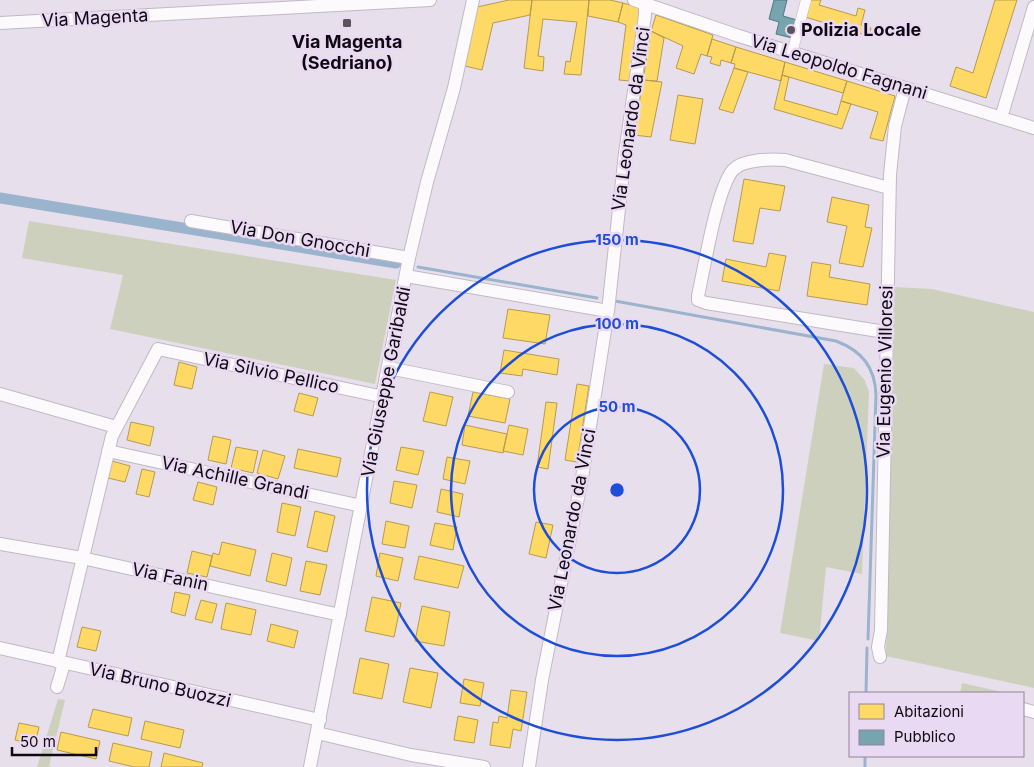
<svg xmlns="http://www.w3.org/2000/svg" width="1034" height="767" viewBox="0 0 1034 767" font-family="Inter,sans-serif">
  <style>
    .green { fill: #ced0be }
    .homes { fill: #ffd966; stroke: #b79b4c }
    .public { fill: #76a5af; stroke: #577680 }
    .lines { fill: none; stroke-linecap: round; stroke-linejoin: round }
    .stream { stroke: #9bb4cd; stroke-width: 3 }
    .canal { stroke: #9bb4cd; stroke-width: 11 }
    .pedestrian-casing { stroke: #c0b9c4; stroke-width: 11 }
    .minor-casing { stroke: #c0b9c4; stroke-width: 14 }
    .pedestrian { stroke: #fcfafc; stroke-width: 10 }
    .minor { stroke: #fcfafc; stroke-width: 12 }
    .ring { fill: none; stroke: #1d4ed8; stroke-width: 2.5 }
    .poi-dot { fill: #5b545e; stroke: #ead9f2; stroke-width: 2 }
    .labels { text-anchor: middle; stroke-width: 5; stroke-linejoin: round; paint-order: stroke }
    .street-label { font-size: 18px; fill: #0f0911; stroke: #ead9f2 }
    .poi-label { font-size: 18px; font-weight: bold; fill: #0f0911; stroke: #ead9f2; text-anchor: start }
    .centre { fill: #1d4ed8; stroke: #ead9f2; stroke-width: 2.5 }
    .ring-label { font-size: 15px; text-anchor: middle; font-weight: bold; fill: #1d4ed8; stroke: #ead9f2; stroke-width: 5; stroke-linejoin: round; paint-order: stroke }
  </style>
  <rect width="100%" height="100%" fill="#e8dfec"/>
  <!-- green -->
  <path class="green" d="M29 221 396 280 375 384 110 329 123 275 22 258Z
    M895 287 932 289 1034 312V688L886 656Z
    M824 364 854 368 864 379 869 392 862 574 826 567 819 641 780 633Z
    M962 683 1007 693H960Z
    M58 699 65 700 49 766 53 767H37Z"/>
  <!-- homes -->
  <path class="homes" d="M509 0H532L530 15 493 23 482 70 465 66 477 7Z
    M532 0H589L581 75 564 74 566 61 570 62 577 22 543 19 538 56 544 57 543 71 524 68Z
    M589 0H610L623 3 618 22 588 16Z
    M809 0H821L819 5 856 16 858 8 865 10 861 25 871 28 869 36 805 17Z
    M995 0H1017L986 98 950 86 956 67 973 73Z
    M623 3 642 8 630 81 619 80 626 25 618 22Z
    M656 15 713 35 707 56 701 54 694 74 676 68 683 46 651 31Z
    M651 31 664 38 657 81 643 80Z
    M712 39 736 47 731 63 721 60 720 66 710 63 712 57 707 56Z
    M736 47 785 62 781 81 734 68 735 64 731 63Z
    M785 62 847 81 843 93 782 75Z
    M734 68 748 72 733 113 719 109Z
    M782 75 789 77 784 100 837 115 841 101 851 104 842 129 774 109Z
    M643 80 662 82 651 137 634 135Z
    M847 81 895 96 883 141 870 138 878 112 841 101Z
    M678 95 703 99 695 144 670 140Z
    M744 179 785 186 780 211 760 208 753 244 733 241Z
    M832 197 869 205 865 227 872 228 863 267 839 263 847 226 827 222Z
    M769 253 786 256 779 291 722 281 726 259 766 267Z
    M812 262 831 265 829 277 870 284 867 305 807 296Z
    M508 309 550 315 545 344 503 338Z
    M504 350 559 359 557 375 523 369 522 376 500 373Z
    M179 362 197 367 192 389 174 385Z
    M577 384 589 386 577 462 565 460Z
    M430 392 453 397 446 426 423 421Z
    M473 392 510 399 505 423 468 416Z
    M299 393 318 398 313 416 294 411Z
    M546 402 557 403 548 469 537 467Z
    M131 422 154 427 150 446 127 440Z
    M465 425 507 434 503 453 462 445Z
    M509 425 528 429 523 455 503 451Z
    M213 436 231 440 226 464 208 460Z
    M236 447 258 451 253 473 231 468Z
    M401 447 424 451 418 475 396 470Z
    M298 449 341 458 337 477 294 468Z
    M263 450 285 456 278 479 257 473Z
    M447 457 470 461 465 484 443 479Z
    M112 461 130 466 125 482 108 478Z
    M142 469 155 472 149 497 136 494Z
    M394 481 417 485 412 508 390 503Z
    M198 482 217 487 213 505 193 500Z
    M441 489 463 494 459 517 437 512Z
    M282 503 301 507 295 536 277 532Z
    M315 511 335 516 327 552 307 547Z
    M386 521 409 526 405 548 382 544Z
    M536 522 553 525 546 558 529 554Z
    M435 523 457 527 453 550 430 545Z
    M222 542 256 550 250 576 210 566 213 553 219 555Z
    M192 551 212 556 207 577 187 573Z
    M272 553 292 558 286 586 266 581Z
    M380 553 403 558 398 581 376 576Z
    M419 556 464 566 458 588 414 579Z
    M306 561 327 565 320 595 300 591Z
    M175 592 190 595 185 616 171 612Z
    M372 597 401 603 394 637 365 631Z
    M201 600 217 604 212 623 195 619Z
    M226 603 256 610 251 635 221 629Z
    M422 606 450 612 444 646 415 641Z
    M271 624 298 631 294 648 267 641Z
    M82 627 101 631 96 651 77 647Z
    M360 658 389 664 382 699 353 693Z
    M410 668 438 673 431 708 403 702Z
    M464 679 484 683 480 706 460 703Z
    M511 690 527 692 521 731 513 729 510 748 490 745 493 722 498 723 499 716 507 718Z
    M93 709 132 718 128 736 88 727Z
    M458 716 478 720 474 743 454 740Z
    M145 721 184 730 180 748 141 739Z
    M19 723 39 727 35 745 15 740Z
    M61 732 100 741 96 759 57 750Z
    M113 743 152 752 149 767H134L109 761Z
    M164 753 203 763 202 767H161Z"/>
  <!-- public -->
  <path class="public" d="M774 0H787L783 16 797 20 792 38 776 34 779 22 769 19Z"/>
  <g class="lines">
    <!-- stream -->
    <path class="stream" d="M418 267 597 298
      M615 301 836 341C862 351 875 367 876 395L868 639
      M866 693 867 648
      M865 767V756"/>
    <!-- canal -->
    <path class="canal" d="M0 198 396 263"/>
    <defs>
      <path id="pedestrian" d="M792 53 806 0"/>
      <path id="minor" d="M634 0 739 36 1034 128
        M0 23 430 0
        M1001 118 1034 7
        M191 221 409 258
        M406 276 608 311
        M885 332 706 303 698 300V296C704 269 717 188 733 170 743 159 771 159 785 160L889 188
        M389 368 508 392
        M0 394 116 427
        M108 451 362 506
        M0 544 82 558 340 615
        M0 648 320 720
        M880 657 878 647 881 630 890 175 895 126 905 88
        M58 662 112 436 158 349 384 397
        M57 687 64 664
        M1023 709 1034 712
        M317 733 411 755 484 767
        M310 767 409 258 427 182 454 88 473 0
        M529 767 542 680 582 478 608 311 625 153 645 15V0"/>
    </defs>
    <!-- pedestrian casing -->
    <use href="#pedestrian" class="pedestrian-casing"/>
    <!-- minor casing -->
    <use href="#minor" class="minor-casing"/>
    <!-- pedestrian -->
    <use href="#pedestrian" class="pedestrian"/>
    <!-- minor -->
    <use href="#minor" class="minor"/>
  </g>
  <!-- distance rings -->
  <g class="ring">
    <circle cx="617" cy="490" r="83"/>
    <circle cx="617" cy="490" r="166"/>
    <circle cx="617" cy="490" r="250"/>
  </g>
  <!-- markers -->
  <g class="poi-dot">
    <rect x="342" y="18" width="10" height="10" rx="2.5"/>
    <circle cx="791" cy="30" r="5"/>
  </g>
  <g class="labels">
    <!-- street labels -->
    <g class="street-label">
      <text transform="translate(95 18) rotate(-3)" y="6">Via Magenta</text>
      <text transform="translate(839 67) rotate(17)" y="6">Via Leopoldo Fagnani</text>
      <text transform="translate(631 119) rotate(-82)" y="6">Via Leonardo da Vinci</text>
      <text transform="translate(300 239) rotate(10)" y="6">Via Don Gnocchi</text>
      <text transform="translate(885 372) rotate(-89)" y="6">Via Eugenio Villoresi</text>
      <text transform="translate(271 373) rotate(12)" y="6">Via Silvio Pellico</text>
      <text transform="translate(386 382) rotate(-79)" y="6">Via Giuseppe Garibaldi</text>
      <text transform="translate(235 478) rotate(12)" y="6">Via Achille Grandi</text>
      <text transform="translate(572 520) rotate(-79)" y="6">Via Leonardo da Vinci</text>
      <text transform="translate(170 577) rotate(12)" y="6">Via Fanin</text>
      <text transform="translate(160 685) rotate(13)" y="6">Via Bruno Buozzi</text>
    </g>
    <!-- poi labels -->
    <g class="poi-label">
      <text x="801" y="36">Polizia Locale</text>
      <text x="347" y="48" text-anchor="middle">Via Magenta<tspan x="347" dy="21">(Sedriano)</tspan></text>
    </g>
  </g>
  <circle cx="617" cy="490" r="8" class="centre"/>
  <g class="ring-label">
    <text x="617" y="245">150 m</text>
    <text x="617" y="329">100 m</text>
    <text x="617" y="412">50 m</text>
  </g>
  <!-- legend -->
  <rect x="849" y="692" width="175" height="65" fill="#ead9f2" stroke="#928698"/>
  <rect x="859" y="704" width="25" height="15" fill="#ffd966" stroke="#928698"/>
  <text x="894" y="717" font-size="15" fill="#0f0911">Abitazioni</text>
  <rect x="859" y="730" width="25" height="15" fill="#76a5af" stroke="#928698"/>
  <text x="894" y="742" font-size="15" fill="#0f0911">Pubblico</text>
  <!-- scale -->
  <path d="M12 747v8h84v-8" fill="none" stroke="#0f0911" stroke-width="2.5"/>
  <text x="20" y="747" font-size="15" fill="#0f0911" stroke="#ead9f2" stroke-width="4" paint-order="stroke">50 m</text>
</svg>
